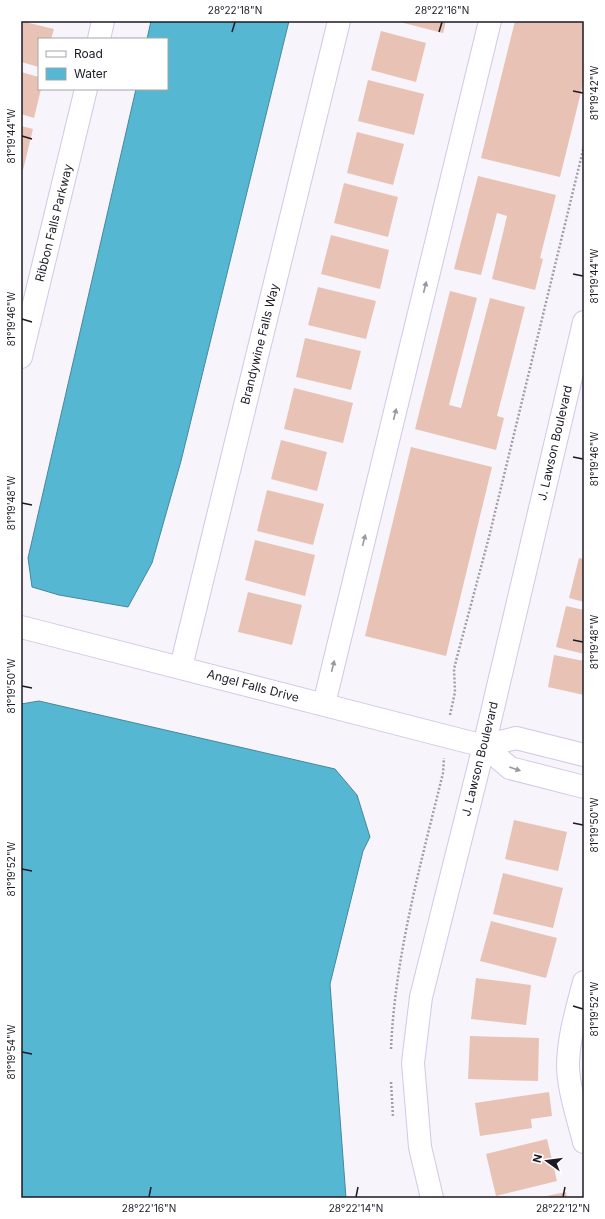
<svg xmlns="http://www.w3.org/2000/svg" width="605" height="1219" viewBox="0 0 605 1219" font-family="Inter,sans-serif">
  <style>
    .water { fill: #56b7d2; stroke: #45889e }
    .building { fill: #e8c3b5 }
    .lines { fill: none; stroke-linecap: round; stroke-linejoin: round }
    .minor-casing { stroke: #d2c7e8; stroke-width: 24 }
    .path { stroke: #a29ea7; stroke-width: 2.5; stroke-dasharray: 2 2; stroke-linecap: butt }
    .minor { stroke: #fff; stroke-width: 22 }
    .oneway { fill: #99989d }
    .ticks { fill: none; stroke: #1d1925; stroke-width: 1.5 }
    .labels { text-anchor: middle; stroke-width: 3.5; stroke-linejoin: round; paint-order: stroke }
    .street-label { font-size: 12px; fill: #1d1925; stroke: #fff }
    .neatline { fill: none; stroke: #1d1925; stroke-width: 1.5 }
    .ticks-label { font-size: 10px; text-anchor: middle; fill: #1d1925 }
  </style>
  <rect width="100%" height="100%" fill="#f7f4fb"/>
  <!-- water -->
  <path class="water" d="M151 21H289L181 461 152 563 128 607 59 595 32 587 28 558 136 89H167V39H147Z
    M39 701 335 769 357 795 370 837 363 851 330 984 346 1198H21V704Z"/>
  <!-- building -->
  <path class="building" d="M21 21 54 29 51 39H39V67L21 62Z
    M396 21H446L443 33Z
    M515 21H584V80L560 177 481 158Z
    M381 31 426 43 416 82 371 70Z
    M21 72 39 77V89H41L34 118 21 114Z
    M368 80 424 94 414 135 358 121Z
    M21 126 33 129 23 170 21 169Z
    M357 132 404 144 393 185 347 173Z
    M478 176 556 195 540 258 543 259 535 290 492 279 507 216 497 213 481 275 454 269Z
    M344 183 398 197 388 237 334 223Z
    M331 235 389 250 380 289 321 274Z
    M318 287 376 301 366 339 308 325Z
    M450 291 477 298 449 405 461 408 490 298 525 307 497 416 504 418 496 450 415 429Z
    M305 338 361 351 351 390 296 377Z
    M294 388 353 403 343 443 284 429Z
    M281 440 327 452 317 491 271 479Z
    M411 447 492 467 446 656 365 636Z
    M267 490 324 504 313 545 257 531Z
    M255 540 315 555 305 596 245 580Z
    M579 558 584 559V602L569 598Z
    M248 592 302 605 292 645 238 632Z
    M566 606 584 610V654L556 647Z
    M554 655 584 661V695L548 687Z
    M514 820 567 832 558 871 505 859Z
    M503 873 563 888 553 928 493 914Z
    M491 921 557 938 546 978 480 961Z
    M476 978 531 985 526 1025 471 1019Z
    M470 1036 539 1038 538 1081 468 1079Z
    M549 1092 552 1116 531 1119 532 1128 480 1136 475 1103Z
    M547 1139 557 1181 496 1196 486 1154Z
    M566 1192 567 1198H542V1197Z"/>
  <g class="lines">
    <defs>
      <path id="minor" d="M99 39 103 21
        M21 357 86 89
        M21 627 484 746 510 768 584 787
        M181 667 339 21
        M324 704 490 21
        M484 746 516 738 584 755
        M584 982C577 1009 568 1038 568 1067 569 1092 578 1118 584 1142
        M432 1198 420 1147 413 1063 421 997 484 746 584 322"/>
    </defs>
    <!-- minor casing -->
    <use href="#minor" class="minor-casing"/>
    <!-- path -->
    <path class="path" d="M450 715 455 692 454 669 457 657 489 537 584 146
      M391 1049C395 955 421 863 443 773L444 758
      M391 1082 393 1117"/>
    <!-- minor -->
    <use href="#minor" class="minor"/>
  </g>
  <!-- one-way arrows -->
  <defs><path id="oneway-solid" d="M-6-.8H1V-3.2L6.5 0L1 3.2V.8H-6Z"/></defs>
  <g class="oneway">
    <use href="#oneway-solid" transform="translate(425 287) rotate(-76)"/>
    <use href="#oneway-solid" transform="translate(395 414) rotate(-76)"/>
    <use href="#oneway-solid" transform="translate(364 540) rotate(-76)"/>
    <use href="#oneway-solid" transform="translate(333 666) rotate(-76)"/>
    <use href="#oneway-solid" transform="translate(515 769) rotate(19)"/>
  </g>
  <!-- ticks -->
  <path class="ticks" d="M232 32 235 22M439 32 442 22M573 91 583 93M22 136 32 139M573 274 583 276M22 319 32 322M573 457 583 459M22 503 32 505M573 640 583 642M22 686 32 688M573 823 583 825M22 869 32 871M573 1006 583 1009M22 1052 32 1054M149 1197 151 1187M356 1197 358 1187M563 1197 565 1187"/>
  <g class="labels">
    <!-- street labels -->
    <g class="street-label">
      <text transform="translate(54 223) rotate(-76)" y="4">Ribbon Falls Parkway</text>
      <text transform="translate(260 344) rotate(-76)" y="4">Brandywine Falls Way</text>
      <text transform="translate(555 443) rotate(-77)" y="4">J. Lawson Boulevard</text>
      <text transform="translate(253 686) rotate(15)" y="4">Angel Falls Drive</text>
      <text transform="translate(480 759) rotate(-76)" y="4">J. Lawson Boulevard</text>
    </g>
  </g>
  <!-- border -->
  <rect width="605" height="1219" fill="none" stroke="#ffffff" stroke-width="44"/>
  <!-- legend -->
  <rect x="38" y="38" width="130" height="52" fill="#ffffff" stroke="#a5a3a8"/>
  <rect x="46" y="51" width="20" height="6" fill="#ffffff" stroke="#a5a3a8"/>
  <text x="74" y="58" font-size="12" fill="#1d1925">Road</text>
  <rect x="46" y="68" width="20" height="12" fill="#56b7d2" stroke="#a5a3a8"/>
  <text x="74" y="78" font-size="12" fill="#1d1925">Water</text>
  <!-- north arrow -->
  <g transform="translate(547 1161) rotate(284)" stroke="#ffffff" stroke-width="3" paint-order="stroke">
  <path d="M0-3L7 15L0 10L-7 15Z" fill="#1d1925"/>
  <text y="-6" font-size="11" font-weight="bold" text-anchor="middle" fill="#1d1925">N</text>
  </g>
  <rect x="22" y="22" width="561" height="1175" class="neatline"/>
  <g class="ticks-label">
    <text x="235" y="14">28°22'18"N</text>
    <text x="442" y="14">28°22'16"N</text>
    <text transform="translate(594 93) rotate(-90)" y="4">81°19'42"W</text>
    <text transform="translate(11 136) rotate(-90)" y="4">81°19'44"W</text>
    <text transform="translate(594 276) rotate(-90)" y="4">81°19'44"W</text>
    <text transform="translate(11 319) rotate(-90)" y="4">81°19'46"W</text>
    <text transform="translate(594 459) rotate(-90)" y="4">81°19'46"W</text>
    <text transform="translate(11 503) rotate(-90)" y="4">81°19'48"W</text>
    <text transform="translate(594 642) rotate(-90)" y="4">81°19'48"W</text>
    <text transform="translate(11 686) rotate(-90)" y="4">81°19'50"W</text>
    <text transform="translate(594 825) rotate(-90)" y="4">81°19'50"W</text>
    <text transform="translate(11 869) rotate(-90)" y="4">81°19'52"W</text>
    <text transform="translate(594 1009) rotate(-90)" y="4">81°19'52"W</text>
    <text transform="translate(11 1052) rotate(-90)" y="4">81°19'54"W</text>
    <text x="149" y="1212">28°22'16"N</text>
    <text x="356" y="1212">28°22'14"N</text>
    <text x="563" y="1212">28°22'12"N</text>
  </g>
</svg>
